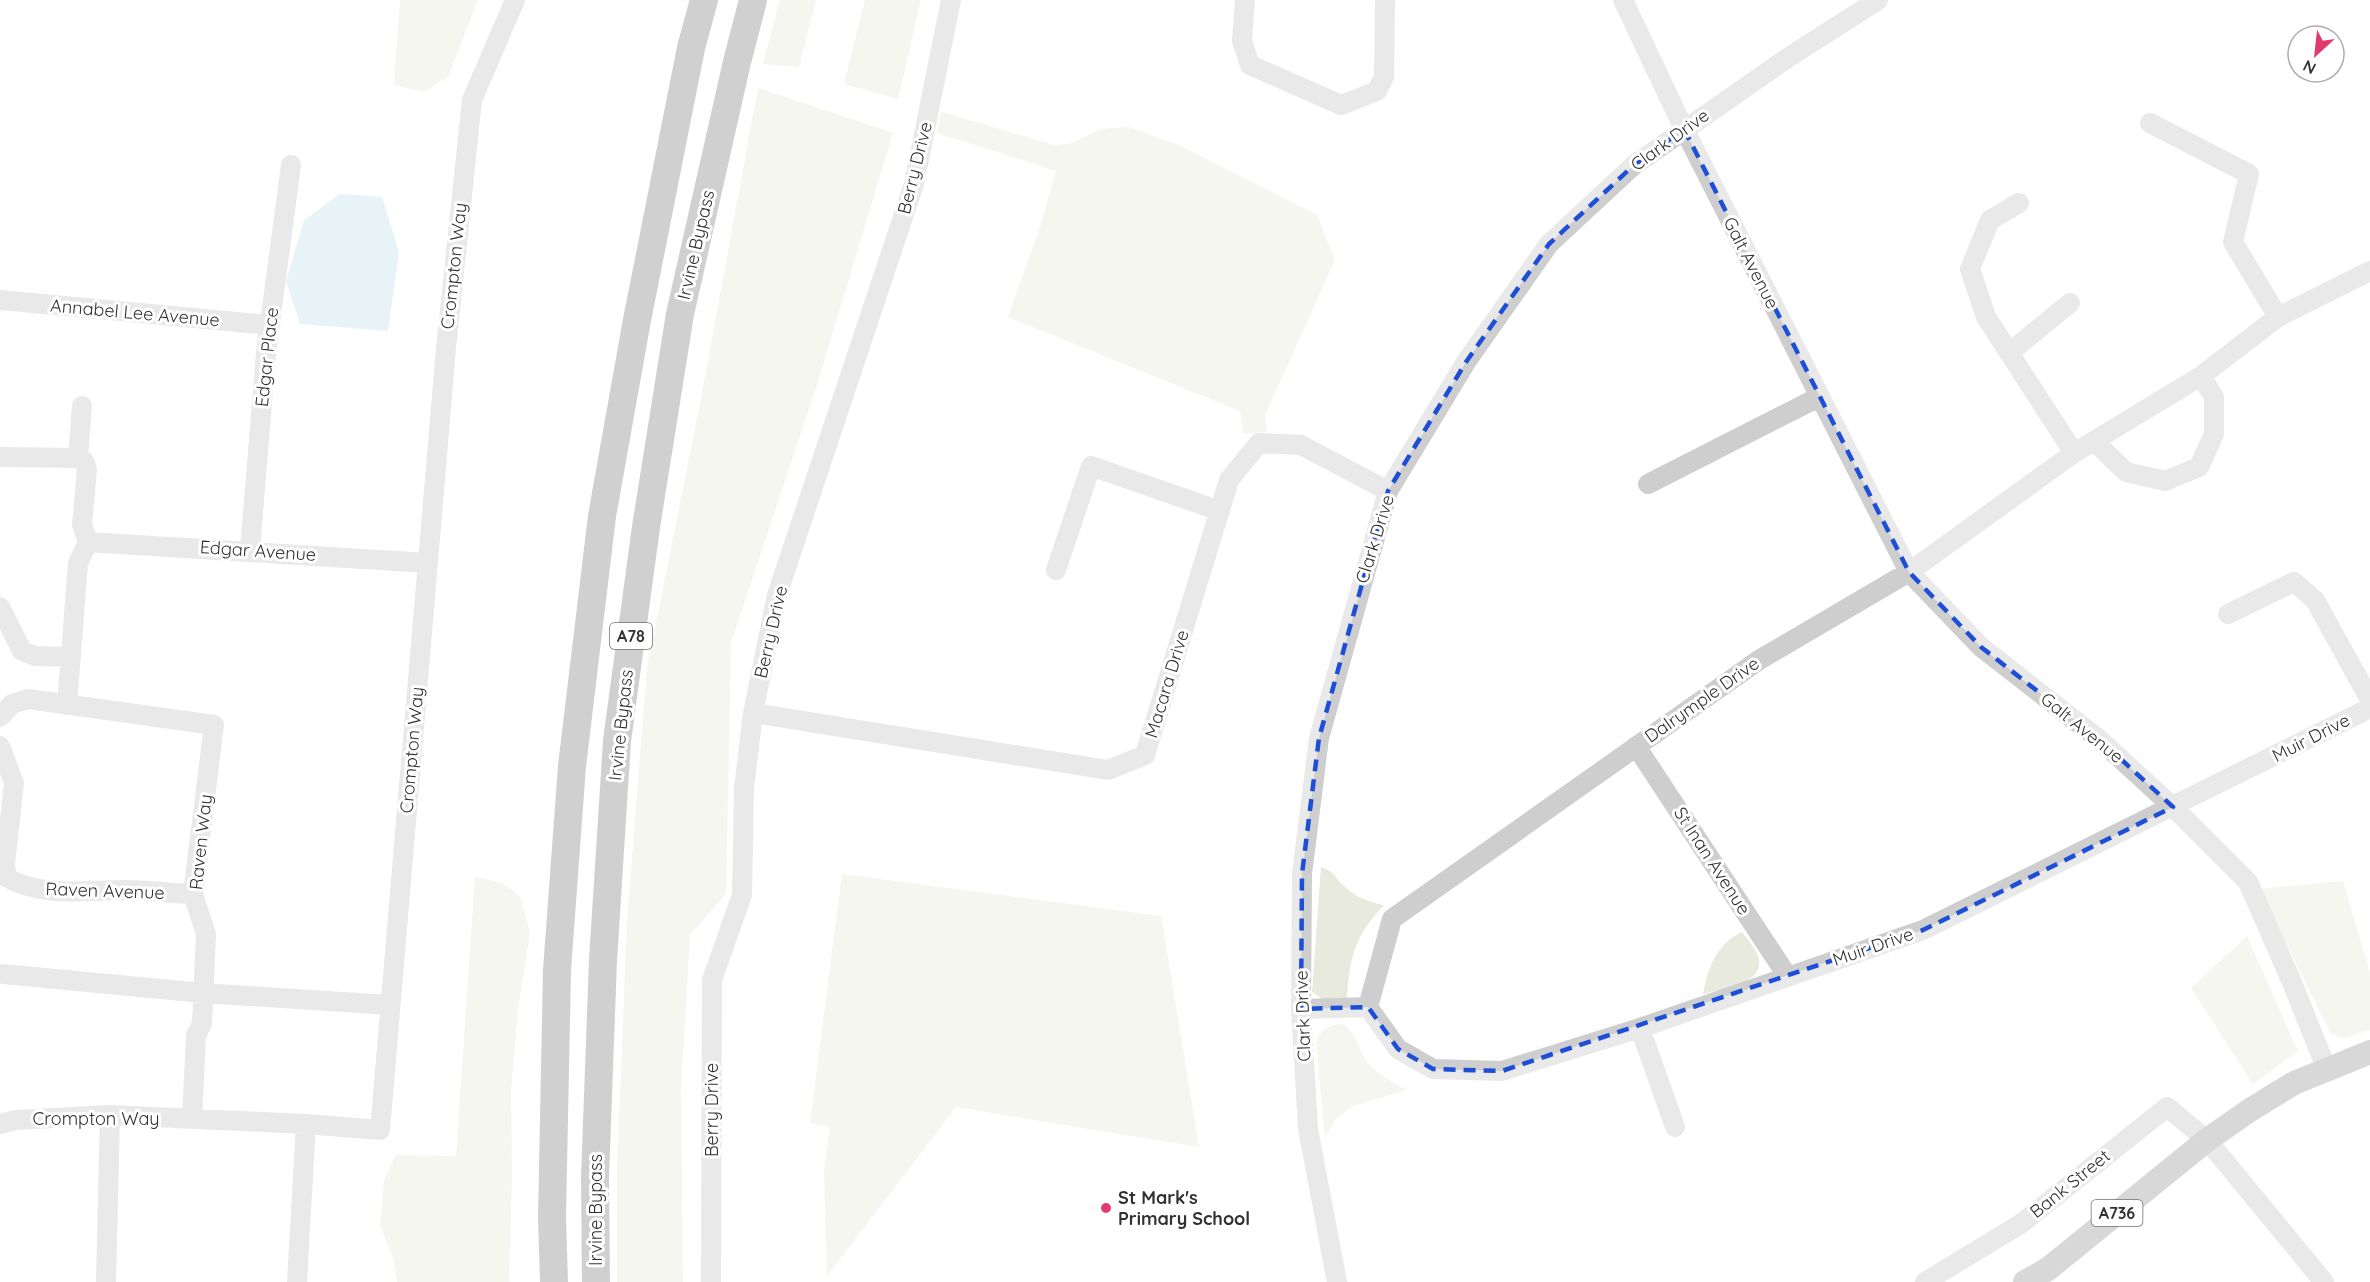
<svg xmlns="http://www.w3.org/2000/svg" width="2370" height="1282" viewBox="0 0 2370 1282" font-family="Quicksand,sans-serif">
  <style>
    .green { fill: #e7eadc }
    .water { fill: #cae5ea }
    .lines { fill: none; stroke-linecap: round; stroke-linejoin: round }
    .minor { stroke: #cecece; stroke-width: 20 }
    .major { stroke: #a9a9a9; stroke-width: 24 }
    .highway { stroke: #989898; stroke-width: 28 }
    .marked { fill: none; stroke: #1d4ed8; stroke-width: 4.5; stroke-dasharray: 12 8; stroke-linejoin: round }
    .poi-dot { fill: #e13a6d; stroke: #fff; stroke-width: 2 }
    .labels { text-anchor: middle; stroke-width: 6; stroke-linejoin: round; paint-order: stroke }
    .shield { fill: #fff; stroke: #6f6f6f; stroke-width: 1.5 }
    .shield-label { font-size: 16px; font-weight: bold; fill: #313131 }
    .street-label { font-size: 18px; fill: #313131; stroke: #fff }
    .poi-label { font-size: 18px; font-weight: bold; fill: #313131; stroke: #fff; text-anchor: start }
  </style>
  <rect width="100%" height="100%" fill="#fff"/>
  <!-- green -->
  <path class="green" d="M400 0H478L448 77 424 92 394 85Z
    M780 0H816L799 67 763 64Z
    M865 0H921L898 99 844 84Z
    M758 88 893 133 816 388 731 643 726 894 690 935 681 1089 683 1282H617V1171L627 923 647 668 700 404Z
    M941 112 1055 145 1069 144 1100 129 1129 127 1178 145 1317 215 1335 260 1265 415 1267 432 1243 434 1240 411 1008 317 1040 227 1056 171 937 133Z
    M1321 867C1336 873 1332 874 1342 884 1354 896 1367 902 1384 905 1355 936 1350 955 1347 997L1340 1001 1328 1003 1312 992Z
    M842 874 1161 916 1199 1147 956 1107 827 1276 824 1171 830 1127 810 1123Z
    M475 877 500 882 520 896 530 932 518 1009 511 1092 512 1175 509 1282H397L394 1260 380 1226 384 1180 396 1155 456 1156Z
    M2343 881 2370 973V1030L2344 1038 2331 1034 2259 889Z
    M1742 932C1747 939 1755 948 1758 956 1768 983 1720 990 1703 994 1708 968 1716 944 1742 932Z
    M2247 936 2298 1051 2253 1084 2191 988Z
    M1343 1024C1359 1035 1357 1049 1368 1063 1379 1075 1392 1082 1407 1090L1353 1106 1336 1119 1325 1137 1316 1041C1323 1028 1328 1025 1343 1024Z"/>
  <!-- water -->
  <path class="water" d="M340 194 382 197 399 252 388 331 300 324 286 281 304 220Z"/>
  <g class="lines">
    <!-- minor -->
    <path class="minor" d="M1245 0 1242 41 1250 65 1341 105 1377 91 1384 77 1385 0
      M1623 0 1684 129 1909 572 1981 647 2100 740 2173 807 2248 882 2293 985 2327 1070
      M2150 123 2249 174 2233 242 2278 317
      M2019 203 1990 220 1970 269 1986 317 2074 453
      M0 300 270 325
      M2009 353 2070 303
      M2095 442 2126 472 2165 481 2199 467 2214 434V397L2201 376
      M0 457 78 458 84 461 87 469 82 525 88 542 78 563 67 705
      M78 458 82 406
      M1648 484 1819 397
      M88 542 428 563
      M250 550 266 353 291 165
      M1056 570 1091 466 1220 511
      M0 607 22 651 35 656 71 657
      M2228 614 2294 582 2315 600 2370 700
      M753 713 1108 770 1145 755 1229 480 1259 443 1301 445 1388 491
      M0 717 12 704 28 699 214 725 193 894 206 934 202 1023 196 1036 192 1119
      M0 746 14 783 5 864 6 877C41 898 84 890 124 890 147 890 170 893 193 894
      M1636 746 1788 977
      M3 974 203 993 390 1005
      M1368 1007 1392 919 1759 660 1909 572 2074 453 2201 376 2278 317 2370 271
      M1368 1007 1398 1049 1433 1069 1502 1071 1640 1028 1923 930 2370 708
      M1301 1009 1368 1007
      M1640 1028 1675 1127
      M0 1124 16 1120 110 1115 306 1124 380 1130 446 348 472 100 515 0
      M106 1282 110 1115
      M297 1282 306 1124
      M711 1282 712 980 742 895 744 788 753 713 777 595 914 184 951 0
      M1337 1282 1308 1129 1301 1009 1302 874 1319 738 1388 491 1466 362 1549 244 1634 165 1789 57 1878 0
      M1925 1282 2022 1223 2167 1107 2207 1140 2324 1282"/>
    <!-- major -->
    <path class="major" d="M2025 1282 2048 1269 2207 1140 2250 1110 2294 1083 2370 1052"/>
    <!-- highway -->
    <path class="highway" d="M554 1282 552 1217 557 970 572 766 602 516 637 320 691 48 704 0
      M596 1282 595 1177 603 960 617 741 646 527 680 314 737 62 753 0"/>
  </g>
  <!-- marked area -->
  <path d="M0 0H2370V1282H0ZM1684 129 1909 572 1981 647 2100 740 2173 807 1923 930 1502 1071 1433 1069 1398 1049 1368 1007 1301 1009 1302 874 1319 738 1388 491 1466 362 1549 244 1634 165Z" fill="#fff" fill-opacity=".55" fill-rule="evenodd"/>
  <path class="marked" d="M1684 129 1909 572 1981 647 2100 740 2173 807 1923 930 1502 1071 1433 1069 1398 1049 1368 1007 1301 1009 1302 874 1319 738 1388 491 1466 362 1549 244 1634 165Z"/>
  <!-- markers -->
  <circle class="poi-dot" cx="1106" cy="1208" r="6"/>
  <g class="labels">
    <!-- shield labels -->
    <g class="shield">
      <rect x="610" y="623" width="42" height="26" rx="4.5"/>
      <rect x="2091.5" y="1200" width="51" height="26" rx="4.5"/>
    </g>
    <g class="shield-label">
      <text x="631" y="642">A78</text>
      <text x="2117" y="1219">A736</text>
    </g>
    <!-- street labels -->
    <g class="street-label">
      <text transform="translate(1670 140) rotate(-36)" y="6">Clark Drive</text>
      <text transform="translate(915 168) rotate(-76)" y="6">Berry Drive</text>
      <text transform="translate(696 245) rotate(-77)" y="6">Irvine Bypass</text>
      <text transform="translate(1751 263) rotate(63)" y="6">Galt Avenue</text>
      <text transform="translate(454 266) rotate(-84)" y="6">Crompton Way</text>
      <text transform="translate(135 313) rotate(5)" y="6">Annabel Lee Avenue</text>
      <text transform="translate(267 357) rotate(-84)" y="6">Edgar Place</text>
      <text transform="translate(1375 539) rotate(-73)" y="6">Clark Drive</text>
      <text transform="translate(258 551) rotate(4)" y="6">Edgar Avenue</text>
      <text transform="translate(771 632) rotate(-77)" y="6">Berry Drive</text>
      <text transform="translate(1167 684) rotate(-73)" y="6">Macara Drive</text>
      <text transform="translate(1702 700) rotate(-35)" y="6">Dalrymple Drive</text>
      <text transform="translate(621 725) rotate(-84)" y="6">Irvine Bypass</text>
      <text transform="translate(2082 728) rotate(39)" y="6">Galt Avenue</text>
      <text transform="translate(2311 738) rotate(-27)" y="6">Muir Drive</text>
      <text transform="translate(412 750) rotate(-85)" y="6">Crompton Way</text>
      <text transform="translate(201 842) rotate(-84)" y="6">Raven Way</text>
      <text transform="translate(1712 861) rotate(57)" y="6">St Inan Avenue</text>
      <text transform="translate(105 891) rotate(2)" y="6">Raven Avenue</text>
      <text transform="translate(1873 947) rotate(-19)" y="6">Muir Drive</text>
      <text transform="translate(1303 1016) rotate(-92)" y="6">Clark Drive</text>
      <text transform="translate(712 1110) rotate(-90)" y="6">Berry Drive</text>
      <text x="96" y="1125">Crompton Way</text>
      <text transform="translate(2070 1184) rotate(-39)" y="6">Bank Street</text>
      <text transform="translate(596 1210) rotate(-90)" y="6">Irvine Bypass</text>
    </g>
    <!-- poi labels -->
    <g class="poi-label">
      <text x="1118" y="1204">St Mark's<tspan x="1118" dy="21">Primary School</tspan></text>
    </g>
  </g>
  <!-- north arrow -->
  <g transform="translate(2316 54) rotate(207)"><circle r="28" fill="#ffffff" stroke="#adadad" stroke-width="1.5"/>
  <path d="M0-4.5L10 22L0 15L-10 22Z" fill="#e13a6d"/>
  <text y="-9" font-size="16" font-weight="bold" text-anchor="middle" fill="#313131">N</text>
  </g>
</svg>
